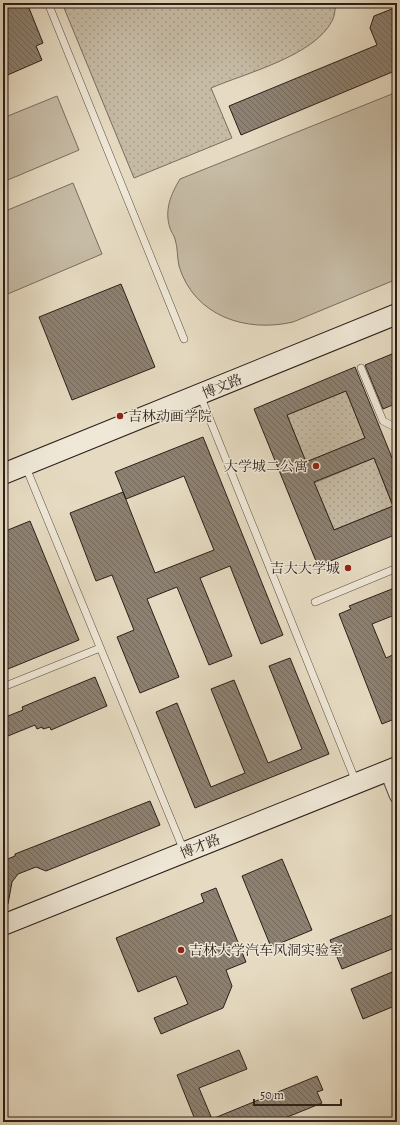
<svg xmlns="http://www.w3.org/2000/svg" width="400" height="1125" viewBox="0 0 400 1125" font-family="Alegreya,'Noto Serif SC',serif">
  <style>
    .grass { fill: url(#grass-dots); stroke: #796d5f }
    .green { fill: #c6bba5; stroke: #796d5f }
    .building { fill: url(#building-back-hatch); stroke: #2c1f19; fill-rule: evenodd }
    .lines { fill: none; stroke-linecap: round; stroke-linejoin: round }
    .lane-casing { stroke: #5a4e43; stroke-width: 8 }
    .street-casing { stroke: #5a4e43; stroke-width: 16 }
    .secondary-casing { stroke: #2c1f19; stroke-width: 22 }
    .lane { stroke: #efe8d7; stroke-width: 7 }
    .street { stroke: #efe8d7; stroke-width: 14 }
    .secondary { stroke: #efe8d7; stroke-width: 20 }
    .poi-dot { fill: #8f2418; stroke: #efe8d7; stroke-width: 1.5 }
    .labels { text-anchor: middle; stroke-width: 3; stroke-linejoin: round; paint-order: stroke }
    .street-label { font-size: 14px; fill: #2c1f19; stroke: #efe8d7 }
    .poi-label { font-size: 14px; fill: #2c1f19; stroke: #efe8d7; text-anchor: start }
  </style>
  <defs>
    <pattern id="grass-dots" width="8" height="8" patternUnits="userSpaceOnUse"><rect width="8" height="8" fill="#c6bba5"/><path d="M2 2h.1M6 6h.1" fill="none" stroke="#aaa08d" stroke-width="1.8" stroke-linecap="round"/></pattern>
    <pattern id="building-back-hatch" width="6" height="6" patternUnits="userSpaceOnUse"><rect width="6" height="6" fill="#8d8171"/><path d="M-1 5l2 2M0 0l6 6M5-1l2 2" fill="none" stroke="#73695c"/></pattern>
  </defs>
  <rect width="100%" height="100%" fill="#e6dbc2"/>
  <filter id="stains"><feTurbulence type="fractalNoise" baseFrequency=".005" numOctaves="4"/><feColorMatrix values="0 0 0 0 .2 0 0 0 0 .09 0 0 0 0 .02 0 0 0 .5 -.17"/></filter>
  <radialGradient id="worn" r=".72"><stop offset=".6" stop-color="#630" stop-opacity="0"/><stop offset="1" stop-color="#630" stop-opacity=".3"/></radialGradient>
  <!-- grass -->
  <path class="grass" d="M62 3H336C335 8 335 16 332 21 314 56 246 73 211 88L232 138 134 178Z
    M346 391 365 438 306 462 287 415Z
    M374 458 393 506 334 530 314 483Z"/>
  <!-- green -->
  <path class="green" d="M397 92V279L293 322C246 333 194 316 179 266 177 257 178 248 175 239 174 235 171 232 170 228 164 210 171 194 180 179Z
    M57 96 79 150 3 182V118Z
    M73 183 102 254 3 296V212Z"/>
  <!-- building -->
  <path class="building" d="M3 3H27L43 43 36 46 42 60 3 77Z
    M397 7V70L241 135 229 106 377 45 370 28 374 16Z
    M121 284 155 367 72 400 39 317Z
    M397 352V403L383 409 365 365Z
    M355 367 397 470V534L318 566 254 409ZM346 391 365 438 306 462 287 415ZM374 458 393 506 334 530 314 482Z
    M203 437 283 635 261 644 230 566 200 578 232 656 209 665 177 587 147 599 179 677 140 693 117 637 134 630 112 575 96 581 70 513 123 492 155 573 214 550 184 476 126 499 115 472Z
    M30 521 79 640 3 671V532Z
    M397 587V614L372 624 386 658 397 653V718L382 724 339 614 351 609 349 606Z
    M290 658 329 754 195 808 156 712 177 703 211 787 245 773 211 689 234 680 268 763 302 749 269 666Z
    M95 677 107 706 51 730 50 727 43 729 42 727 37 729 35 725 3 738V718L23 710 22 707Z
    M150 801 160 825 46 871 36 867 18 874 12 882 8 904 3 903V861L15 856V854Z
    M282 859 312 930 271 947 242 876Z
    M216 888 246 962 226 970 232 986 223 1008 161 1034 154 1018 188 1004 176 976 138 992 116 938 204 902 201 894Z
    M397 913V947L342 969 330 940Z
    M397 970V1005L363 1019 351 989Z
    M239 1050 247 1069 199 1088 212 1119 317 1076 323 1090 317 1092 322 1103 275 1122H196L177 1075Z"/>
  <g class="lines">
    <defs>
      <path id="lane" d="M48 3 184 339
        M361 368 383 421 397 428
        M200 395 356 782
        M25 465 184 851
        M315 602 397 568
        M3 687 100 648"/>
      <path id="street" d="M387 771 397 796"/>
      <path id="secondary" d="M3 474 397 314
        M3 925 397 767"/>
    </defs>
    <!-- lane casing -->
    <use href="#lane" class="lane-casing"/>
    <!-- street casing -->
    <use href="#street" class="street-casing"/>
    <!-- secondary casing -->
    <use href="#secondary" class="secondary-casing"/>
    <!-- lane -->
    <use href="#lane" class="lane"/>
    <!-- street -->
    <use href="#street" class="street"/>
    <!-- secondary -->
    <use href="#secondary" class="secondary"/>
  </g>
  <!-- markers -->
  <g class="poi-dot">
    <circle cx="120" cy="416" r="4"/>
    <circle cx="316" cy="466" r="4"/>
    <circle cx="348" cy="568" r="4"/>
    <circle cx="181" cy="950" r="4"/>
  </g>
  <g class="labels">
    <!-- street labels -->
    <g class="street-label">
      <text transform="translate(222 386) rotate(-22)" y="5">博文路</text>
      <text transform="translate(200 846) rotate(-22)" y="5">博才路</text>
    </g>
    <!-- poi labels -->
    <g class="poi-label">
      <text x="128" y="421">吉林动画学院</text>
      <text x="308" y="471" text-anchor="end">大学城二公寓</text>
      <text x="340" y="573" text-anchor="end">吉大大学城</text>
      <text x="189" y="955">吉林大学汽车风洞实验室</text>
    </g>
  </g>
  <!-- margin -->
  <rect width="400" height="1125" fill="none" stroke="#e6dbc2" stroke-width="16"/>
  <rect x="4" y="4" width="392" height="1117" fill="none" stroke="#2c1f19" stroke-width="2"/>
  <rect x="8" y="8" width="384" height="1109" fill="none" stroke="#2c1f19"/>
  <!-- scale -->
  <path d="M254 1099v6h87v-6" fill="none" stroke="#2c1f19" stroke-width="2"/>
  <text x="260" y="1099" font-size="12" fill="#2c1f19" stroke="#efe8d7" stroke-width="3" paint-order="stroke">50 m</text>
  <rect width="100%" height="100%" filter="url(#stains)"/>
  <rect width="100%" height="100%" fill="url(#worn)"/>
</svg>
